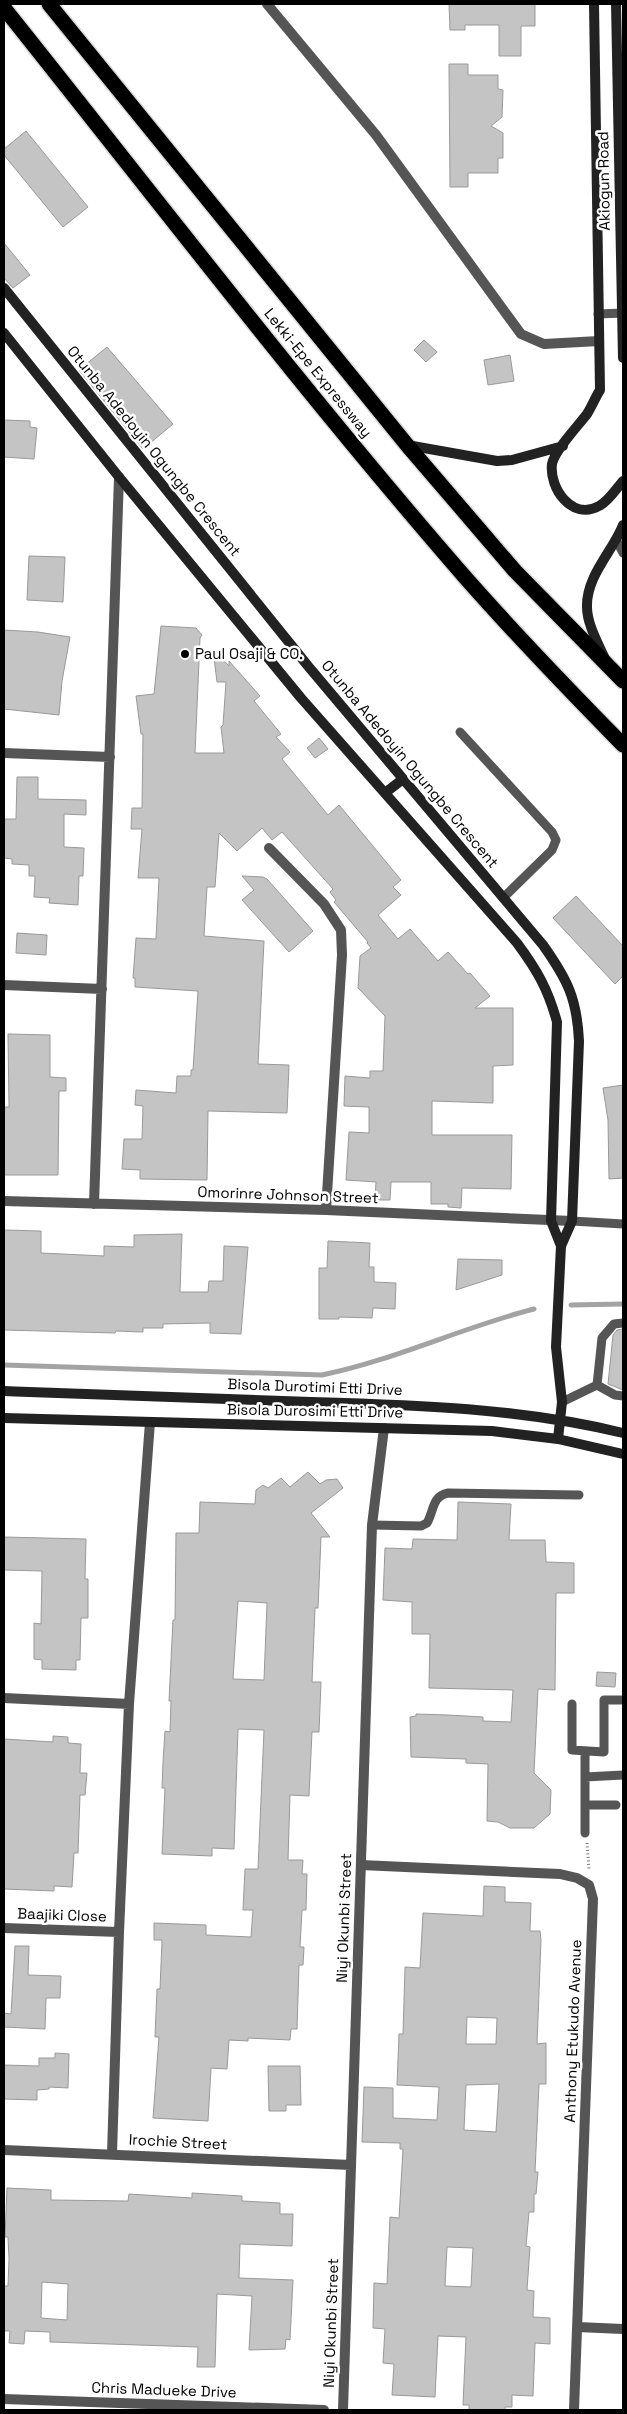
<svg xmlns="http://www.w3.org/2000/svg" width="627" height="2414" viewBox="0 0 627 2414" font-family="'Space Grotesk',sans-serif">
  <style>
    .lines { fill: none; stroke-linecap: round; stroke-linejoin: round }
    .stream { stroke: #a3a3a3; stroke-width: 5 }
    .building { fill: #c4c4c4; stroke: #999; fill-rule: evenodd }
    .highway-casing { stroke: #dbdbdb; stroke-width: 18 }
    .path { stroke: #777; stroke-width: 3; stroke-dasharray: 1 2.5; stroke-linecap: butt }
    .lane { stroke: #555; stroke-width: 9 }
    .street { stroke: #555; stroke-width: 10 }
    .secondary { stroke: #222; stroke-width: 10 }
    .highway { stroke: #000; stroke-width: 15 }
    .poi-dot { fill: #000; stroke: #fff; stroke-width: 2 }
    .labels { text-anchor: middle; stroke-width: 5; stroke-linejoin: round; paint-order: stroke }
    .street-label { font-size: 15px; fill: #000; stroke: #fff }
    .poi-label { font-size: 15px; fill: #000; stroke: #fff; text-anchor: start }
  </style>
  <rect width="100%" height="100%" fill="#fff"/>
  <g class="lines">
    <!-- stream -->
    <path class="stream" d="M571 1305 623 1304
      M4 1365 322 1375C395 1360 463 1327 534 1309"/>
  </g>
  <!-- building -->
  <path class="building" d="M449 4H535V26H521V56H499V25H465V30H450Z
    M449 64H468V75H498V89L503 90 502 117 491 126 503 133V158H498V173H468V187H450Z
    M26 131 88 207 63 227 4 155V149Z
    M4 243 30 275 13 288 4 278Z
    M424 340 437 352 426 362 414 350Z
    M107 347 173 424 143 449 79 370Z
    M510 355 514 381 488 385 484 360Z
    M4 420 30 421V427L37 428 34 459 4 457Z
    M29 556 65 557 63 602 27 600Z
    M161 626 196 628 202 635 200 638 195 753H224L221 727 223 725 226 682H217L213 650 229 666V661L260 696 254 701 281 734 276 737 290 752 282 759 328 815 339 805 401 880 393 887 401 895 378 915 398 939 410 929 438 961 448 952 468 974 470 973 490 996 475 1008H513V1065L493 1066V1103L432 1101V1135H512L511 1189 462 1188 461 1208 448 1207V1204H431V1182H391L390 1200H375L376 1182 346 1180 349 1132 369 1133V1107L344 1106 345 1076 370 1078V1071H383L385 1016 358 988 360 956 371 948 367 943 368 942 334 902 336 900 330 892 333 889 282 832 272 840 262 828 237 851 219 833 215 887H207L204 936 264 941 258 1064 289 1065 287 1113 208 1111 207 1180 140 1179V1170L122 1169 124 1139H142L143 1106 135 1105 136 1090 176 1093 177 1076H191V1070H193L198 991 135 987V978H133L136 938 156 939 159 878H138L142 829H131L132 808H142L143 734H141L136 696 154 694Z
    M4 630 38 632 70 637 62 681 59 715 4 709Z
    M319 738 328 749 315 758 307 748Z
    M17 777H38V799L86 800V815L64 814V847L84 848 83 876H79L78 905 49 903 50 898 34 897 35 876H29V865L12 864V859L4 858V819H16Z
    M242 876 263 877 267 879 313 931 289 952 242 900 254 890Z
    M576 896 623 946V976L615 984 553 918Z
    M17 933 47 935 46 955 16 953Z
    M8 1034 50 1035V1077L66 1078V1091H59L58 1175H4V1107H9Z
    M623 1085V1178L609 1179 608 1120 603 1088Z
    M4 1230 41 1231V1253L104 1256V1246L134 1247V1235L182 1234 180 1292H208L209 1281H223L224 1246 248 1247 241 1334 210 1333V1323L163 1324V1328H143V1332L116 1331 115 1333 4 1330Z
    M328 1241 370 1243 369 1267H374V1282L396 1283 395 1309 373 1308 372 1318 339 1317V1319H319V1268H327Z
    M458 1259 502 1260V1275L456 1290Z
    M623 1329V1390L608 1384 613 1335 617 1330Z
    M308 1472 320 1484 326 1480 337 1479 343 1488 311 1513 330 1537H321L318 1608H315L312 1682H321L319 1732H312L309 1796 290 1795 288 1860H303L302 1874H307L306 1910H302L300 1947H304L303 1965H299L297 2029H291L290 2040 248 2038V2041L229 2040 227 2069 211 2068 208 2121 153 2118 159 2037H155L157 1989H160L162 1940H154V1923L206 1925V1935L251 1937 253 1910H243L245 1869H258L264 1730 238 1729 234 1849 212 1848V1856L162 1854 165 1788H162L163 1762 165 1731 170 1732 171 1701H169L173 1620H175L176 1533H199L200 1502 255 1504 256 1490 263 1485 268 1488 281 1478 290 1487ZM238 1601 267 1603 264 1680 233 1679Z
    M458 1502 511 1504 509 1540H545L546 1562 574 1563V1593H556L555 1690 538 1689 534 1773 551 1790 550 1814 534 1828H510L498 1822 487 1821 488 1764 466 1763V1759L411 1757 410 1717 416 1716V1714L448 1715 483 1717V1721L511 1722 513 1690 429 1688 430 1634H412V1602L383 1600 385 1548 412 1549 413 1539 457 1540Z
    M4 1537 86 1539 85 1579H88V1618H81L80 1660H76V1670L42 1669V1660L34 1659V1623L41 1624 42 1571 4 1570Z
    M597 1672 616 1673 615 1687 596 1686Z
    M53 1736 68 1737V1743L81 1744 80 1773H87L85 1795H80L78 1853H74L72 1887 54 1886V1891L4 1889V1739L53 1742Z
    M484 1886 505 1887V1902L531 1903 530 1931H540L541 1940 537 2044 546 2043V2084H539L535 2172H538L536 2194H534V2212H529L526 2246 530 2247 527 2290 534 2291 533 2317 550 2318V2344L535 2343 533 2396 512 2395V2407H505V2410H469V2405H463L466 2337 438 2336 435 2397 392 2395 394 2364 383 2363 385 2329 373 2328 374 2283 387 2284 390 2217 399 2218 403 2149H400V2143L362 2142 364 2087 393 2088V2118L437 2120 439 2087 397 2085 399 2034H403L405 1967 420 1968 423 1913 483 1916ZM467 2017 497 2018 496 2044H466ZM499 2084 496 2132 464 2130 466 2085ZM447 2247 473 2248 471 2287 445 2286Z
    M15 1946H29L28 1975 61 1976 60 1998H46L45 2029 4 2027V2013L11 2014Z
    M55 2053 69 2054 68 2088 49 2087V2089L37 2090V2100L4 2099V2065L39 2066V2058H55Z
    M268 2066H300L301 2105H286V2111H269Z
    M7 2188 51 2190V2200L128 2201 129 2194 192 2198V2193L242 2196V2201L280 2203V2214H293L292 2246 240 2244 239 2278 293 2280 290 2340 286 2339 285 2349 249 2350 252 2296 217 2294 215 2367H197L198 2347 50 2342V2332L25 2331 24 2344 9 2343 10 2331H4V2286H8L9 2259 8 2237H5ZM42 2282 68 2284 67 2320 41 2318Z"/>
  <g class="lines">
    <defs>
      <path id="highway" d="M49 4 407 445 515 571 623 681
        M4 8C156 198 304 392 464 576 515 634 569 690 623 745"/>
    </defs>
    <!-- highway casing -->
    <use href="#highway" class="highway-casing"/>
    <!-- path -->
    <path class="path" d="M587 1843 589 1869"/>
    <!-- lane -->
    <path class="lane" d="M598 314 623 313
      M617 541 623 553
      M460 732 552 832 556 840 552 850 503 898
      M572 1221 623 1224
      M597 1385 602 1338 614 1324 623 1323
      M597 1385 615 1395 623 1396
      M562 1402 597 1385
      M372 1525 421 1526 427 1523C434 1511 432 1496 448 1493L579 1495
      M572 1704V1750L604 1752V1700H623
      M585 1751V1777
      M585 1805H616
      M585 1833V1777L623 1775"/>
    <!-- street -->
    <path class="street" d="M267 4 376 135 521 334 544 344 599 341
      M4 753 110 757
      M269 848 324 904 341 930 342 955 326 1210
      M4 985 102 989
      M4 1201 326 1210 572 1221
      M94 1204 119 477
      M4 1698 129 1704
      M361 1865 560 1874 577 1878 589 1885 593 1899 574 2410
      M4 1928 119 1932
      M4 2150 351 2165
      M112 2154 119 1932 129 1704 150 1422
      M577 2327 623 2329
      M4 2399 324 2410
      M343 2410 372 1525 384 1428"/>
    <!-- secondary -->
    <path class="secondary" d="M594 4 600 390C595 398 592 406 587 414 578 426 554 451 552 464 549 488 572 521 599 506 608 502 616 489 623 481
      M616 4 623 358
      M4 288 308 666 543 945C567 979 577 998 579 1041L572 1221 561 1246 556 1347 562 1402 558 1439
      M4 333 119 477 301 698 517 943C537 970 548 989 557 1022L551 1221 561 1246
      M407 445 497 461 512 460 563 446
      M605 659C598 643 587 624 587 607 586 576 613 551 623 525
      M385 793 403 779
      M4 1391C106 1395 208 1398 311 1402 415 1405 521 1408 623 1433
      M4 1418 492 1431 558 1439 623 1454"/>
    <!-- highway -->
    <use href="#highway" class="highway"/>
  </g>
  <!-- markers -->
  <circle class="poi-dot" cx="185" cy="654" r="5"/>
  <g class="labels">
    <!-- street labels -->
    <g class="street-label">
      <text transform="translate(604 181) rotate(-91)" y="5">Akiogun Road</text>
      <text transform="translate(318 373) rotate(51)" y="5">Lekki-Epe Expressway</text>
      <text transform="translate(154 451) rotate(51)" y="5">Otunba Adedoyin Ogungbe Crescent</text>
      <text transform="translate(410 764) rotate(50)" y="5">Otunba Adedoyin Ogungbe Crescent</text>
      <text transform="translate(288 1195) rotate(2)" y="5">Omorinre Johnson Street</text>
      <text transform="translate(315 1387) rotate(2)" y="5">Bisola Durotimi Etti Drive</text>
      <text transform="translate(315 1411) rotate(1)" y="5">Bisola Durosimi Etti Drive</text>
      <text transform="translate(62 1915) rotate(2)" y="5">Baajiki Close</text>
      <text transform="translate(344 1918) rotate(-88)" y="5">Niyi Okunbi Street</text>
      <text transform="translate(573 2031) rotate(-88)" y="5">Anthony Etukudo Avenue</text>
      <text transform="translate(178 2142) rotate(3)" y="5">Irochie Street</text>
      <text transform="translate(331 2323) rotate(-88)" y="5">Niyi Okunbi Street</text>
      <text transform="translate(164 2390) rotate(2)" y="5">Chris Madueke Drive</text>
    </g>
    <!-- poi labels -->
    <g class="poi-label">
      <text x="195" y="659">Paul Osaji &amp; CO.</text>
    </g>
  </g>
  <!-- border -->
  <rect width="627" height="2414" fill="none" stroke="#000000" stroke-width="10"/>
</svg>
